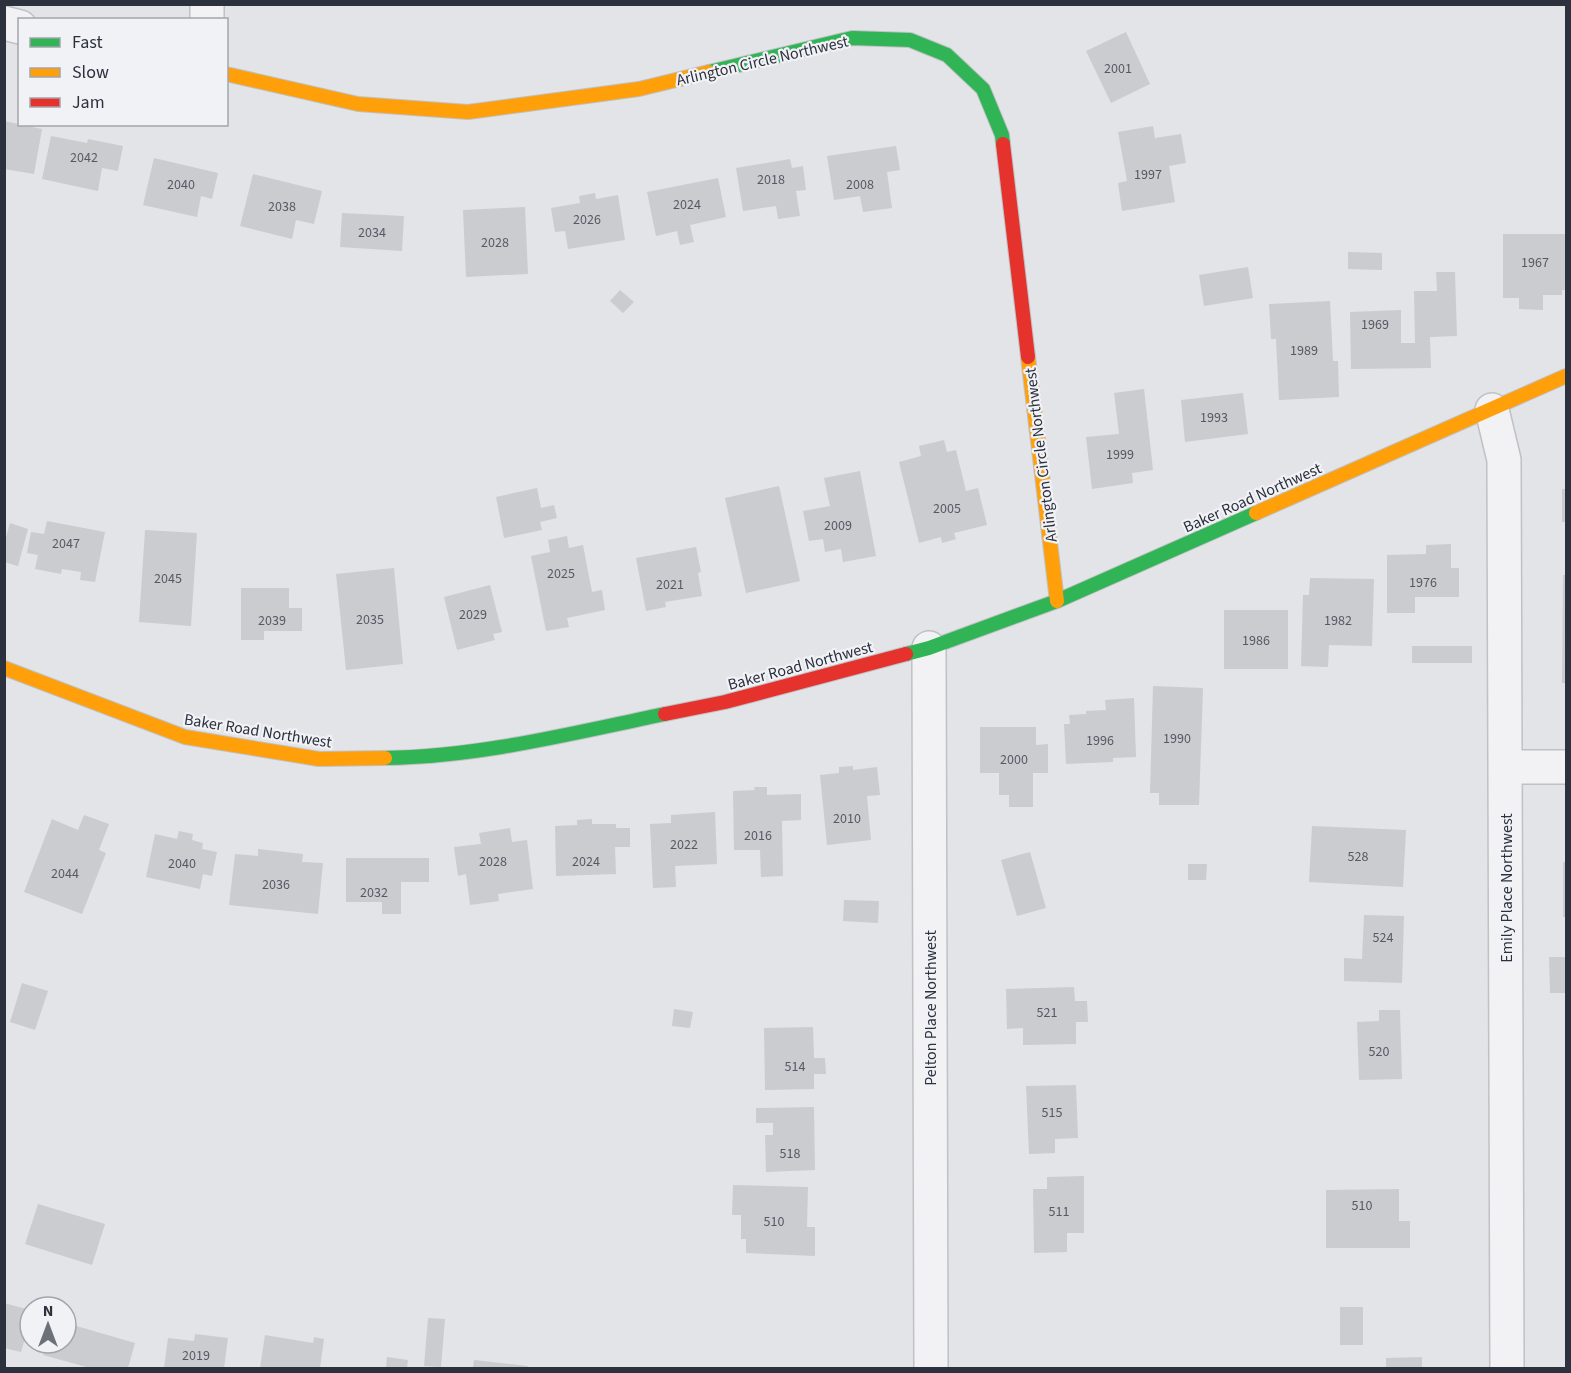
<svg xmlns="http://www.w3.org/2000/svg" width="1571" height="1373" viewBox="0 0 1571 1373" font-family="'Source Sans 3',sans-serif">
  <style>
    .building { fill: #cacccf }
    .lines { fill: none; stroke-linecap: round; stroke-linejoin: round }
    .street-casing { stroke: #bfc1c4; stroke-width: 36 }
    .fast-casing { stroke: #bfc1c4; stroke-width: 16 }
    .slow-casing { stroke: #bfc1c4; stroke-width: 16 }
    .jam-casing { stroke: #bfc1c4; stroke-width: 16 }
    .street { stroke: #f2f2f4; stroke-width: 33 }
    .fast { stroke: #30b455; stroke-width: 14 }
    .slow { stroke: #ff9f0a; stroke-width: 14 }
    .jam { stroke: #e5322d; stroke-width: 14 }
    .labels { text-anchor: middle; stroke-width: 4.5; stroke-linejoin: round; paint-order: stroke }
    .number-label { font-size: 14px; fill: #555964 }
    .street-label { font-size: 16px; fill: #2c313e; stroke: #f1f2f6 }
  </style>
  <rect width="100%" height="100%" fill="#e2e4e7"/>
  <!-- building -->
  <path class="building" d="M1126 32 1150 84 1111 103 1086 51Z
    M4 121 42 129 34 174 4 169Z
    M1153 126 1155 138 1181 134 1186 163 1169 166 1175 202 1122 211 1118 183 1127 181 1118 132Z
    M51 136 87 143 88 139 123 146 118 171 102 168 98 191 42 179Z
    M896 146 900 170 887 172 892 208 863 212 860 196 834 200 827 156Z
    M154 158 218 173 212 199 201 196 197 217 143 205Z
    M790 159 792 168 803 166 806 190 796 191 800 216 778 219 776 206 743 211 736 168Z
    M253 174 322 191 314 224 296 220 292 239 240 226Z
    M718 178 726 217 690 225 694 242 680 245 677 231 656 236 647 192Z
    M595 193 596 199 618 195 625 240 568 249 565 231 555 232 551 208 580 203 579 196Z
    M525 207 528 274 466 277 463 210Z
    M342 213 404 216 402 251 340 247Z
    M1503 234H1566V290H1562V295H1543V310L1519 309V298H1503Z
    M1348 252 1382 253V270L1348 269Z
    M1248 267 1253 298 1204 306 1199 275Z
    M1436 272H1455L1457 336 1430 337 1431 368 1351 369 1350 312 1401 310V343H1415L1414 291H1437Z
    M620 290 634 302 623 313 610 301Z
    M1330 301 1333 361H1338L1339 397 1279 400 1276 339H1271L1269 304Z
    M1144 389 1153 470 1132 473 1133 483 1092 489 1086 437 1119 434 1114 393Z
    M1243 393 1248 434 1185 442 1181 400Z
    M944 440 947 452 956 450 966 491 978 488 987 525 954 533 956 539 942 543 941 537 919 543 899 462 921 456 919 446Z
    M860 471 876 556 843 562 841 549 825 552 823 539 809 541 803 511 830 506 824 478Z
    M779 486 800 581 746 593 725 498Z
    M537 488 541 508 554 505 557 518 540 522 542 530 504 538 496 497Z
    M1562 489H1566V522H1562Z
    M47 521 105 532 95 582 80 580 81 572 62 569 61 574 35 569 38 555 27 553 31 532 44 534Z
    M10 523 28 529 18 566 4 562V544Z
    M145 530 197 533 191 626 139 622Z
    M567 536 569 548 583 545 592 592 602 590 605 610 567 618 569 627 546 631 531 556 550 552 548 540Z
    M1451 544V568H1459V597H1415V613H1387V555L1426 554V545Z
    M696 547 701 572 698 573 702 596 665 602 666 607 646 611 636 558Z
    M394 568 403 664 346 670 336 574Z
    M1563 575H1566V683H1562Z
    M1310 578 1374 579 1372 646 1329 645 1328 667 1301 666 1303 595H1309Z
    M490 585 502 632 493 634 495 640 457 650 444 597Z
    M241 588H289V608H302V631H264V640H241Z
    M1224 610H1288V669H1224Z
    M1412 646H1472V663H1412Z
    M1153 686 1203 688 1199 805H1159V793H1150Z
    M1134 698 1136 757 1113 758V762L1066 764 1064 724H1070L1069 715 1086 714V711L1106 710 1105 700Z
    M980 727H1036V745L1048 744V773H1033V807H1009V795H999V773H980Z
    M853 766V770L877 767 880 795 867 796 871 840 827 845 820 775 839 773V767Z
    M754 787H767V795L801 794V820L782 821 783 876 761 877 760 850H734L733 791 755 790Z
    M715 812 717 864 675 866 676 887 653 888 650 824 671 823V815Z
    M84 815 109 824 99 850 106 853 82 914 24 892 52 819 78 830Z
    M592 819V824H616V828H630V847H615L616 874 556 876 555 826 577 825V820Z
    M1312 826 1406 830 1403 887 1309 882Z
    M510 828 512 842 527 840 533 889 498 894 499 901 470 905 466 874 458 876 454 847 481 844 479 833Z
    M179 831 193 834 192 840 203 843 202 849 217 852 212 876 203 874 200 889 146 877 155 834 177 839Z
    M258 849 303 854 302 862 323 863 318 914 229 905 235 854 258 856Z
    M1030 852 1046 908 1017 916 1001 860Z
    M346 858H429V882H401V914H382V902H346Z
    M1563 862H1566V917H1563Z
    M1188 864H1207L1206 880H1188Z
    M844 900 879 901 878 923 843 921Z
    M1364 915 1404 916 1402 983 1344 981V958L1362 959Z
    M1549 957H1566V993H1550Z
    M22 983 48 991 35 1030 10 1022Z
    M1074 987 1075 1001H1087L1088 1022H1076V1044L1023 1045V1028L1007 1029 1006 989Z
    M674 1009 693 1012 690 1028 672 1026Z
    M1379 1010H1400L1402 1079 1359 1080 1357 1022 1379 1021Z
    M813 1027 814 1058H825L826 1074H814V1089L765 1090 764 1028Z
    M1076 1085 1078 1138 1055 1139V1153L1029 1154 1026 1086Z
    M814 1107 815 1170 766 1172 765 1135H773V1123H756V1108Z
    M1084 1176V1233H1067V1252L1034 1253 1033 1189H1047V1177Z
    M733 1185 808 1187 807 1227H815V1256L746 1253V1239H741V1215H732Z
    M1399 1189V1221H1410V1248H1326V1190Z
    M38 1204 105 1224 92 1265 25 1244Z
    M4 1303 30 1310V1321L21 1352 4 1348Z
    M1340 1307H1363V1345H1340Z
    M428 1318 445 1319 441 1367 424 1366Z
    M66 1323 135 1343 128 1368H90L43 1355 47 1343H66Z
    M195 1334 228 1338 224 1368H164L168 1338 194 1341Z
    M265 1335 313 1343 314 1337 324 1339 320 1368H260Z
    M387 1357 408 1360 407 1368H386Z
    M1422 1357V1368H1386V1358Z
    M474 1360 528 1366 527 1368H473Z"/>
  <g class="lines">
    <defs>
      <path id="street" d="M207 20V4
        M4 23 20 27
        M1492 410 1504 460 1507 1368
        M929 648 931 1368
        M1505 767H1566"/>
      <path id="fast" d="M709 72 852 38 910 40 947 55 983 89 1002 135 1003 144
        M906 654 929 648 1057 601 1256 513
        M385 758C479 757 573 733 665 714"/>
      <path id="slow" d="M226 74 358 104 468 112 639 89 709 72
        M1028 357 1057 601
        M1256 513 1566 376
        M4 668 185 737 319 759 385 758"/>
      <path id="jam" d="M1003 144 1028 357
        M665 714 725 702 906 654"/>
    </defs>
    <!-- street casing -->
    <use href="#street" class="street-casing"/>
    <!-- fast casing -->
    <use href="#fast" class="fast-casing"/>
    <!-- slow casing -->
    <use href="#slow" class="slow-casing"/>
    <!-- jam casing -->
    <use href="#jam" class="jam-casing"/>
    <!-- street -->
    <use href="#street" class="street"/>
    <!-- fast -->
    <use href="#fast" class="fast"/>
    <!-- slow -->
    <use href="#slow" class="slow"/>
    <!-- jam -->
    <use href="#jam" class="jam"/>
  </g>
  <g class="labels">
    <!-- number labels -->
    <g class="number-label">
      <text x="1118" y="73">2001</text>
      <text x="84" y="162">2042</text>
      <text x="1148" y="179">1997</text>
      <text x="771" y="184">2018</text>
      <text x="181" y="189">2040</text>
      <text x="860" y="189">2008</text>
      <text x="687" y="209">2024</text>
      <text x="282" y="211">2038</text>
      <text x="587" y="224">2026</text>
      <text x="372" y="237">2034</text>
      <text x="495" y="247">2028</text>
      <text x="1535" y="267">1967</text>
      <text x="1375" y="329">1969</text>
      <text x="1304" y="355">1989</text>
      <text x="1214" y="422">1993</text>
      <text x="1120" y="459">1999</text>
      <text x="947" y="513">2005</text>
      <text x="838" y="530">2009</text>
      <text x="66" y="548">2047</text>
      <text x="561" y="578">2025</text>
      <text x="168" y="583">2045</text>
      <text x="1423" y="587">1976</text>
      <text x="670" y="589">2021</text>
      <text x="473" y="619">2029</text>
      <text x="370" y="624">2035</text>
      <text x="272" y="625">2039</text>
      <text x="1338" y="625">1982</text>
      <text x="1256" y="645">1986</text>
      <text x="1177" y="743">1990</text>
      <text x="1100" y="745">1996</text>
      <text x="1014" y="764">2000</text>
      <text x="847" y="823">2010</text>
      <text x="758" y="840">2016</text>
      <text x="684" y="849">2022</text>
      <text x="1358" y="861">528</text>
      <text x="493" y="866">2028</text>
      <text x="586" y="866">2024</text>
      <text x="182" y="868">2040</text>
      <text x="65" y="878">2044</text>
      <text x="276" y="889">2036</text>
      <text x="374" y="897">2032</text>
      <text x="1383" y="942">524</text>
      <text x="1047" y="1017">521</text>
      <text x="1379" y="1056">520</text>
      <text x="795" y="1071">514</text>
      <text x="1052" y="1117">515</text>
      <text x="790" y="1158">518</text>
      <text x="1362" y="1210">510</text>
      <text x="1059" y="1216">511</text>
      <text x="774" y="1226">510</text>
      <text x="196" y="1360">2019</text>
    </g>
    <!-- street labels -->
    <g class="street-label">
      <text transform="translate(762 60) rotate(-13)" y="6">Arlington Circle Northwest</text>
      <text transform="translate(1040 455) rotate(-97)" y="6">Arlington Circle Northwest</text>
      <text transform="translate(1252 497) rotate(-24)" y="6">Baker Road Northwest</text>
      <text transform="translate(800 665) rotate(-15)" y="6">Baker Road Northwest</text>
      <text transform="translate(258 730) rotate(9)" y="6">Baker Road Northwest</text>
      <text transform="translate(1506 888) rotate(-90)" y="6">Emily Place Northwest</text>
      <text transform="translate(930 1008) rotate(-90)" y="6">Pelton Place Northwest</text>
    </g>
  </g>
  <!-- border -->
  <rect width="1571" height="1373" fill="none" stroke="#2c313e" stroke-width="12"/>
  <!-- legend -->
  <rect x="18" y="18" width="210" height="108" fill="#f1f2f6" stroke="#a2a5ac" stroke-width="1.5"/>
  <rect x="30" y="38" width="30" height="9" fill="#30b455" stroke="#a2a5ac" stroke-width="1.5"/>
  <text x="72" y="48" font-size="18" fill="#2c313e">Fast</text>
  <rect x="30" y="68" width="30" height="9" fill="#ff9f0a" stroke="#a2a5ac" stroke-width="1.5"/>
  <text x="72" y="78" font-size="18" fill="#2c313e">Slow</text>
  <rect x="30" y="98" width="30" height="9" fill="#e5322d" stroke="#a2a5ac" stroke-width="1.5"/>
  <text x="72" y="108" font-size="18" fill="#2c313e">Jam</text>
  <!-- north arrow -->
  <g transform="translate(48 1325)"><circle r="28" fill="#f1f2f6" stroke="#a2a5ac" stroke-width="1.5"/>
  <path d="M0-4.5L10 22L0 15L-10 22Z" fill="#6c7079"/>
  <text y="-9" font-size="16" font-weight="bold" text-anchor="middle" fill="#2c313e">N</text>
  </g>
</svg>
